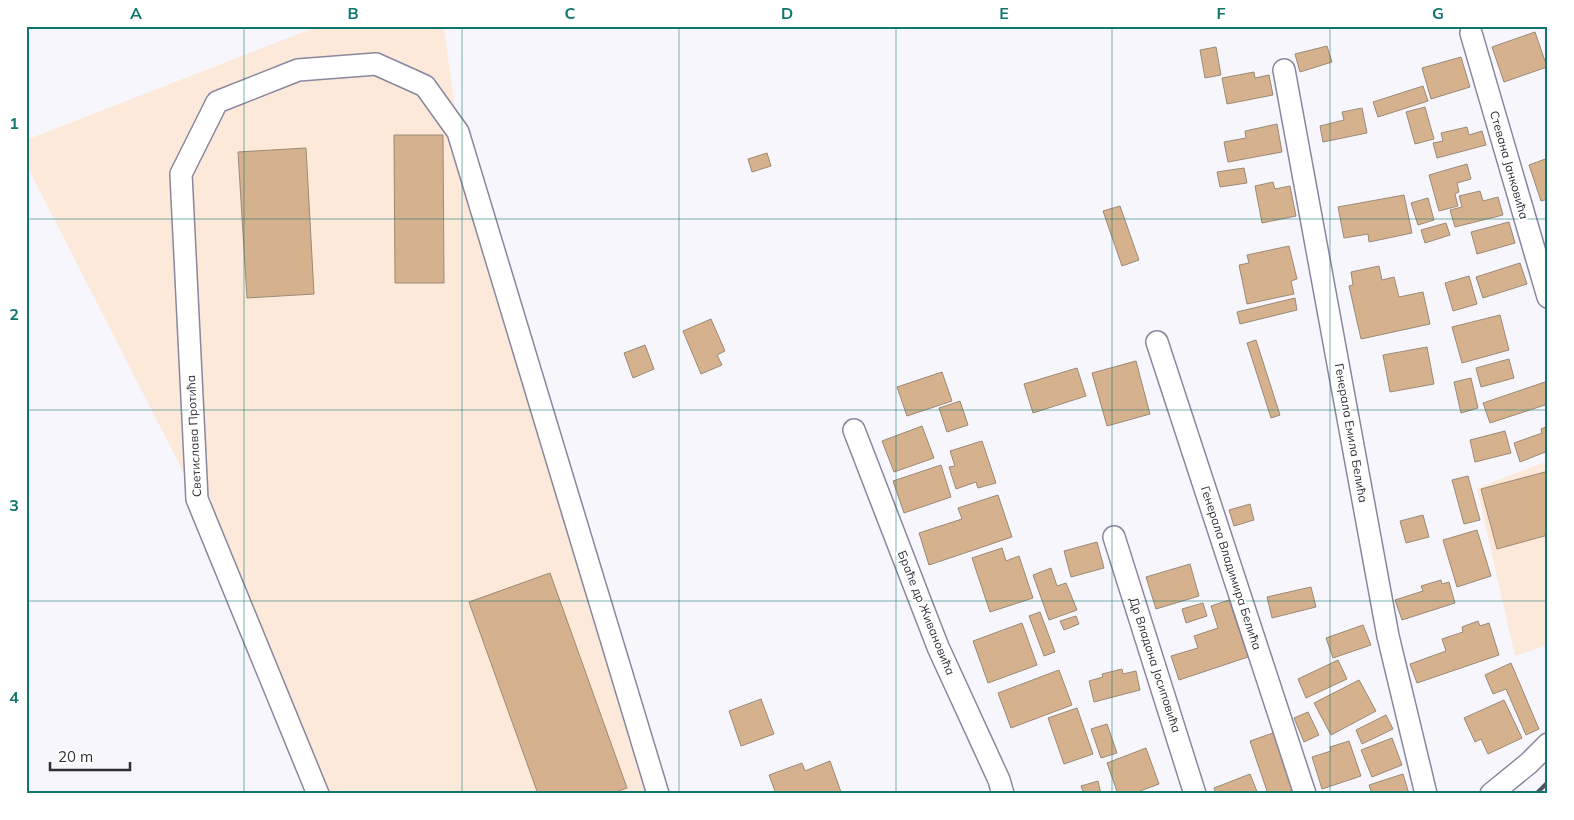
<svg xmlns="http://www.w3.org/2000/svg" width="1574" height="820" viewBox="0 0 1574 820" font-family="Mulish,sans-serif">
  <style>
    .industrial { fill: #fde9da }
    .building { fill: #d5b28d; stroke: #9b8976 }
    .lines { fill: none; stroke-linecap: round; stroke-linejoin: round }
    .street-casing { stroke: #8a869d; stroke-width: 24 }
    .street { stroke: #fff; stroke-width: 21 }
    .rail { stroke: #55545c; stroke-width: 4 }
    .grid { fill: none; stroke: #0f766e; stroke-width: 1; stroke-opacity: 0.55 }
    .labels { text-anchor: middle; stroke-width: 4.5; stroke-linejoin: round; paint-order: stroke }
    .street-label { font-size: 12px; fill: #2f2e37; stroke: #fff }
    .neatline { fill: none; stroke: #0f766e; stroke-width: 2 }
    .grid-label { font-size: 16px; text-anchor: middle; font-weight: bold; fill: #0f766e }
  </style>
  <rect width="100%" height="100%" fill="#f7f6fc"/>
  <!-- industrial -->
  <path class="industrial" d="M319 26H444L458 132 658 794H318L197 499 26 164V140Z
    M1548 461V645L1515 656 1477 488Z"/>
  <!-- building -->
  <path class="building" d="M1535 32 1547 67 1504 82 1492 47Z
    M1327 46 1332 62 1300 72 1295 54Z
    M1216 47 1221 75 1205 78 1200 50Z
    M1461 57 1470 87 1431 99 1422 68Z
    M1254 72 1255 78 1269 75 1273 95 1227 104 1222 78Z
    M1423 86 1428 101 1378 117 1373 102Z
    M1425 107 1434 139 1415 144 1406 112Z
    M1362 108 1367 133 1323 142 1320 126 1344 120 1342 112Z
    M1277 124 1282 152 1228 162 1224 142 1246 138 1245 131Z
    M1467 127 1469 135 1482 131 1486 145 1437 158 1433 143 1443 141 1441 133Z
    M394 135H443L444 283H395Z
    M306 148 314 294 247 298 238 152Z
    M767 153 771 166 752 172 748 159Z
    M1548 158V199L1541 201 1529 165Z
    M1467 164 1471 179 1457 183 1459 192 1455 194 1458 206 1439 211 1429 175Z
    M1244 168 1247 183 1220 187 1217 172Z
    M1273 182 1275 189 1290 186 1296 216 1262 223 1255 186Z
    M1480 191 1483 201 1498 197 1503 215 1455 227 1450 210 1462 207 1459 196Z
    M1404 195 1412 233 1369 242 1368 234 1344 238 1338 207Z
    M1428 198 1434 220 1418 225 1411 203Z
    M1120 206 1139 260 1122 266 1103 211Z
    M1509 222 1515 243 1477 254 1471 232Z
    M1446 223 1450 235 1425 243 1421 230Z
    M1289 246 1297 279 1291 281 1294 294 1247 304 1239 265 1249 263 1247 255Z
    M1520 263 1527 284 1483 298 1476 277Z
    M1379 266 1382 280 1394 277 1399 297 1423 292 1430 324 1361 339 1349 286 1353 285 1351 272Z
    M1469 276 1477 304 1453 311 1445 283Z
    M1295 298 1297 310 1240 324 1237 312Z
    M1500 315 1509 350 1462 363 1452 327Z
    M711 319 725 351 717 355 722 365 701 374 683 331Z
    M1256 340 1280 415 1271 418 1247 343Z
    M645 345 654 369 633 378 624 353Z
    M1427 347 1434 384 1390 392 1383 355Z
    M1509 359 1514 378 1481 387 1476 368Z
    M1136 361 1150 414 1107 426 1092 373Z
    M1077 368 1086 396 1033 413 1024 384Z
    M942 372 952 401 907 416 897 387Z
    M1471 378 1478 408 1461 413 1454 382Z
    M1548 381V404L1490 423 1483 403Z
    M960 401 968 425 947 432 939 408Z
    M922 426 934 458 894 472 882 441Z
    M1548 426V451L1520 462 1514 443 1542 433 1541 429Z
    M1505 431 1511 453 1475 462 1470 440Z
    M982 441 996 483 978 488 976 482 956 489 949 467 955 466 950 451Z
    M941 465 951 497 904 513 893 481Z
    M1545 472 1548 481V535L1497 549 1481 489Z
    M1468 476 1480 520 1464 524 1452 480Z
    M998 495 1012 537 929 565 919 533 962 519 958 508Z
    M1250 504 1254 520 1234 526 1229 510Z
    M1423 515 1429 537 1406 543 1400 521Z
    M1477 530 1491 576 1457 587 1443 540Z
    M1097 542 1104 568 1071 577 1064 551Z
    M1002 548 1006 561 1019 556 1033 598 990 612 972 558Z
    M1190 564 1199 596 1156 609 1146 577Z
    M1051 568 1057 586 1066 583 1077 610 1049 620 1033 575Z
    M550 573 627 788 610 794H538L469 602Z
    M1441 580 1442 584 1449 582 1455 603 1402 620 1395 600 1423 591 1421 586Z
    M1311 587 1316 607 1272 618 1267 597Z
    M1229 600 1248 657 1179 680 1171 656 1198 648 1194 636 1218 628 1211 606Z
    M1203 603 1207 616 1186 623 1182 609Z
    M1040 612 1055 652 1044 656 1029 616Z
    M1076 616 1079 624 1064 630 1060 621Z
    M1478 621 1480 626 1489 623 1499 655 1417 683 1410 664 1446 651 1442 639 1463 632 1462 627Z
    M1022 623 1037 665 988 683 973 641Z
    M1363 625 1371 645 1333 658 1326 638Z
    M1338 660 1347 679 1306 698 1298 679Z
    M1511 663 1539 729 1526 735 1506 689 1493 694 1485 675Z
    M1122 669 1123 674 1136 671 1140 690 1094 702 1089 681 1103 677 1102 674Z
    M1059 670 1072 705 1011 728 998 693Z
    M1359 680 1376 711 1331 735 1314 703Z
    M761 699 774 734 741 746 729 711Z
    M1504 700 1522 738 1488 754 1481 739 1475 742 1464 718Z
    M1077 708 1093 754 1064 764 1048 718Z
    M1308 712 1319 735 1304 742 1294 718Z
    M1386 715 1393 729 1362 744 1356 730Z
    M1107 724 1117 753 1101 758 1091 729Z
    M1273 733 1293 790 1283 794H1268L1250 741Z
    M1392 738 1402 765 1372 777 1361 750Z
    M1349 741 1361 776 1322 789 1312 757 1331 751 1330 747Z
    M1146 748 1159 784 1132 794H1118L1107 763Z
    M830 761 841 792 836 794H776L769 775 802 763 805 771Z
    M1250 774 1258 794H1216L1214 788Z
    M1403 774 1409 794H1372L1369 785Z
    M1098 781 1101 794H1084L1081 786Z"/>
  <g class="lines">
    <defs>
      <path id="street" d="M1471 33 1548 297
        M1284 70 1388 636 1426 794
        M1157 342 1305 794
        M854 430 938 647 999 780 1003 794
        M1114 537 1195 794
        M318 794 197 499 181 174 217 102 298 70 376 64 425 86 458 132 658 794
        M1491 794 1529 763 1548 744"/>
    </defs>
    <!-- street casing -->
    <use href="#street" class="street-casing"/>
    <!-- street -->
    <use href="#street" class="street"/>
    <!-- rail -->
    <path class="rail" d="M1536 794 1548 782"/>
  </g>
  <!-- grid -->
  <path class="grid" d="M244 26V794M462 26V794M679 26V794M896 26V794M1112 26V794M1330 26V794M26 219H1548M26 410H1548M26 601H1548"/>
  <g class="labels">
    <!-- street labels -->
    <g class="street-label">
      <text transform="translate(1509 165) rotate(74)" y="4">Стевана Јанковића</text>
      <text transform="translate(1351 433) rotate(80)" y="4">Генерала Емила Белића</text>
      <text transform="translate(194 436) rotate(-93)" y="4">Светислава Протића</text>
      <text transform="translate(1231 568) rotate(72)" y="4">Генерала Владимира Белића</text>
      <text transform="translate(926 613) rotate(68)" y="4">Браће др Живановића</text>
      <text transform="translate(1155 665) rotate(72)" y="4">Др Владана Јосиповића</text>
    </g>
  </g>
  <!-- border -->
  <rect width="1574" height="820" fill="none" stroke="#ffffff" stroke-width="55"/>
  <!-- scale -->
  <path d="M50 762v8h80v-8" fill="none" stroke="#2f2e37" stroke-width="2.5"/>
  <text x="58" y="762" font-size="15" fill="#2f2e37" stroke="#ffffff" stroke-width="4" paint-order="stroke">20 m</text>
  <rect x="28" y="28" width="1518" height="764" class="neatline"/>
  <g class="grid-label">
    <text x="136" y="19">A</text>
    <text x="353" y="19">B</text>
    <text x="570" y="19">C</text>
    <text x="787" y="19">D</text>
    <text x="1004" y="19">E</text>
    <text x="1221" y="19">F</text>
    <text x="1438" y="19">G</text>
    <text x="14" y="129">1</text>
    <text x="14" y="320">2</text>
    <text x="14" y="511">3</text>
    <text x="14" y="703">4</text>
  </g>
</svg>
